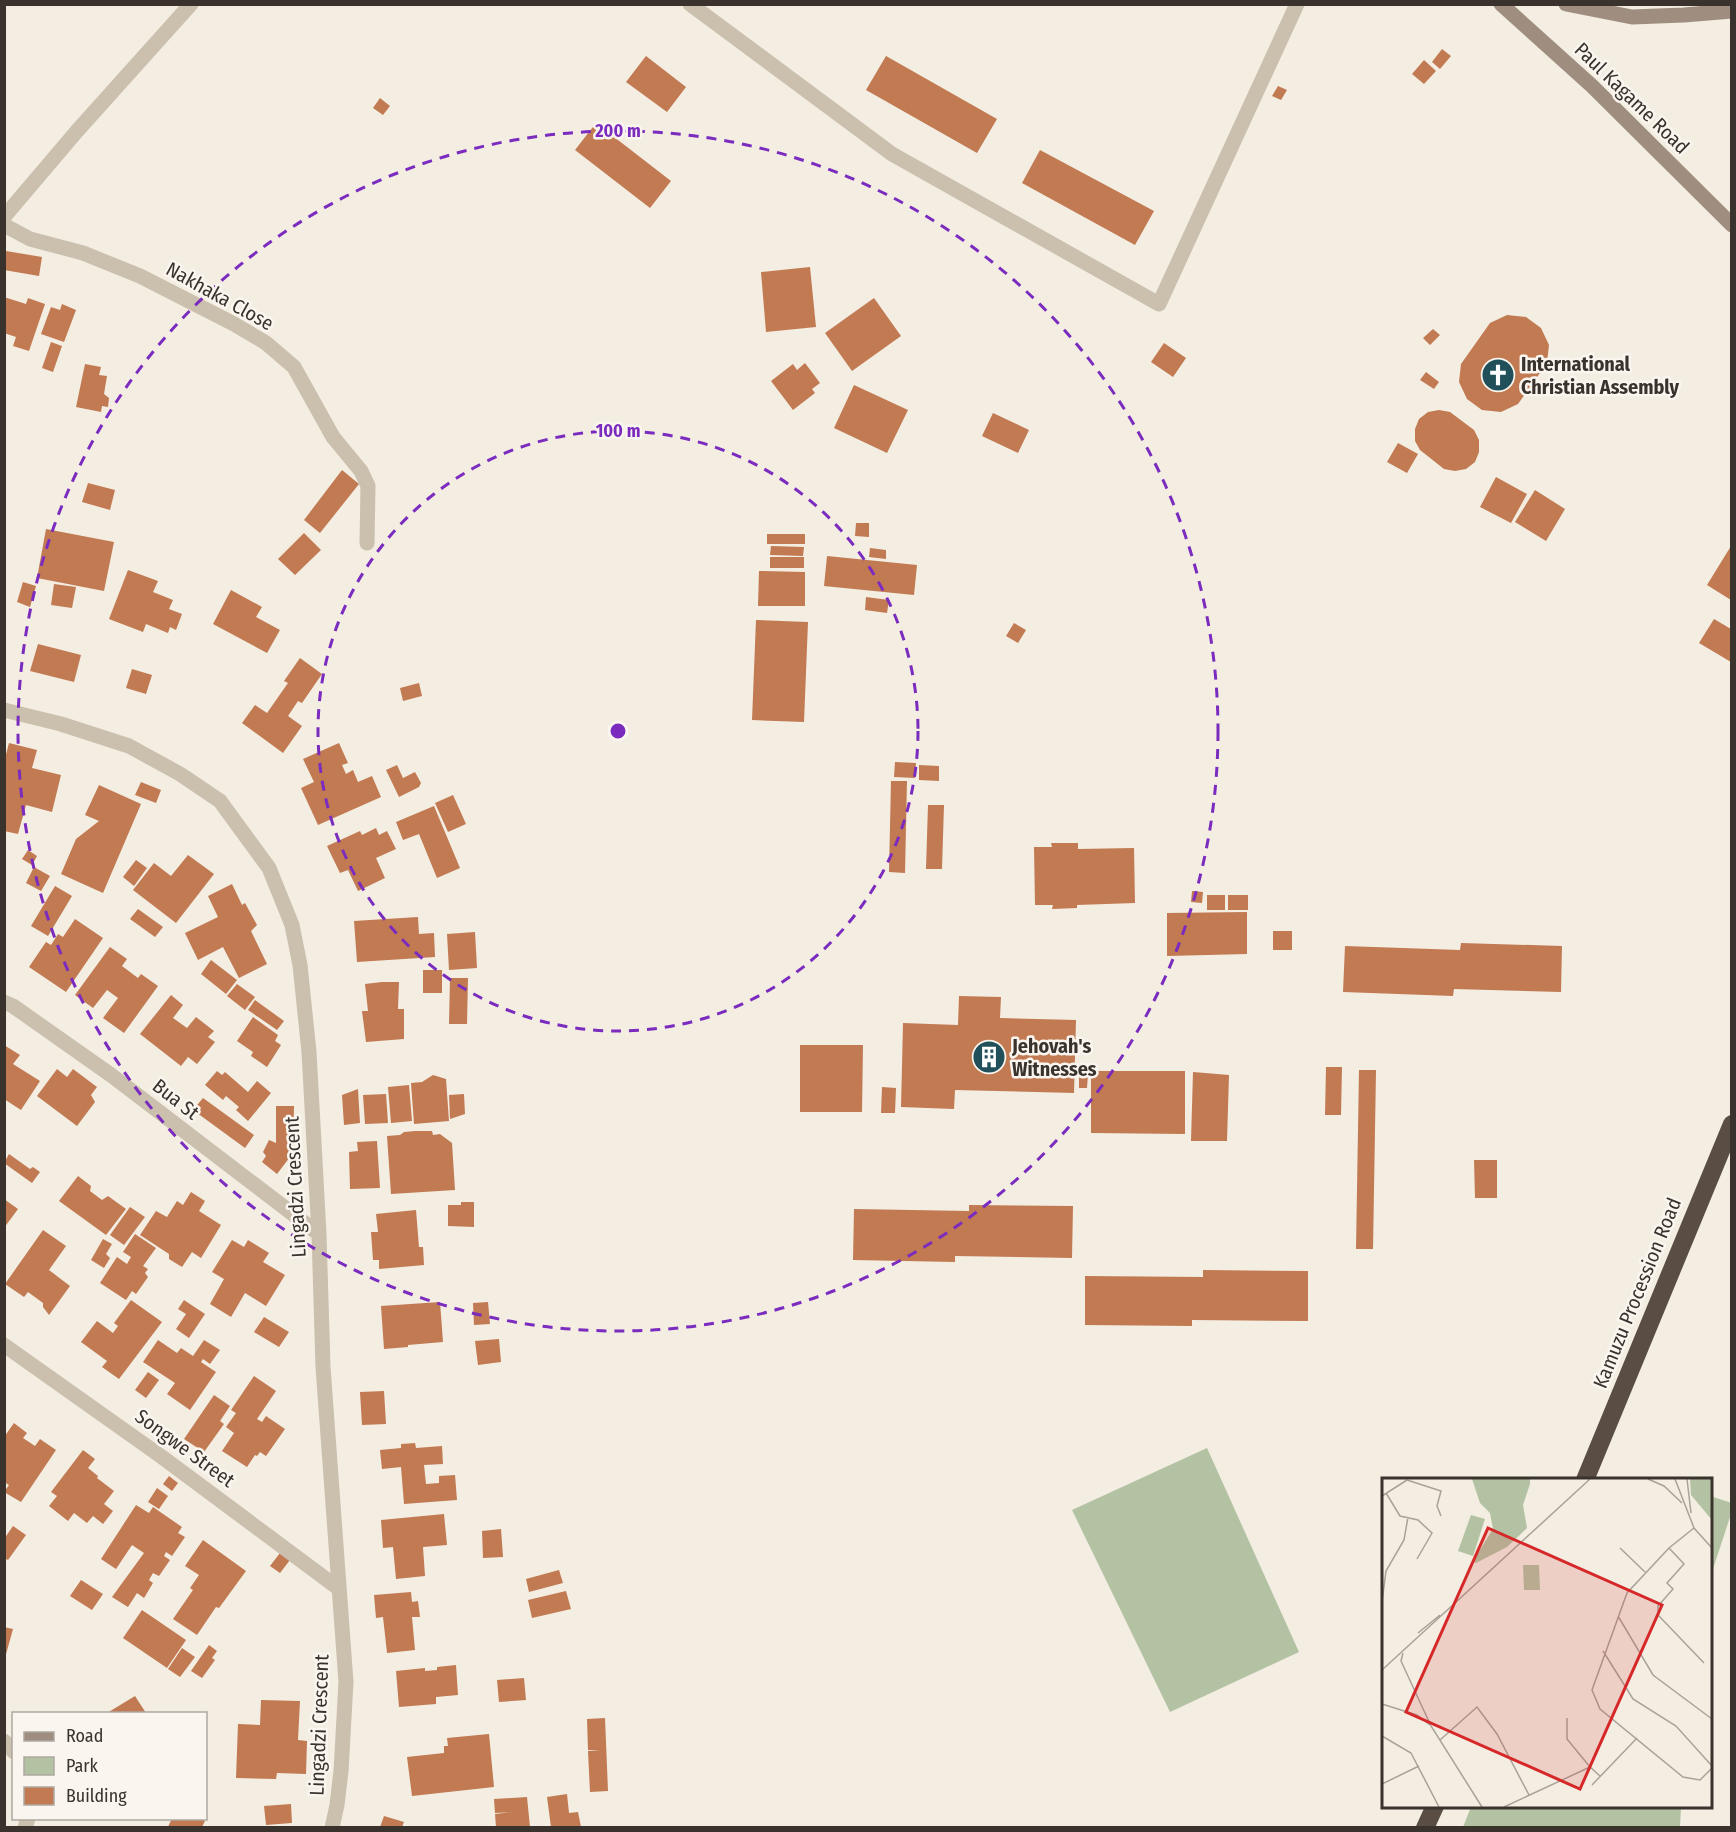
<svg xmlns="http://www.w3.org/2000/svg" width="1736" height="1832" viewBox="0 0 1736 1832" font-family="'Fira Sans Condensed',sans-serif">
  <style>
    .green { fill: #b3c2a2 }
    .building { fill: #c17a52 }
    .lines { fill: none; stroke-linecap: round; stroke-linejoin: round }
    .street { stroke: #cbbfae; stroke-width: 15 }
    .secondary { stroke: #9f8e7f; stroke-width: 15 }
    .highway { stroke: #5a4d43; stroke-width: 18 }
    .ring { fill: none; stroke: #7b2cbf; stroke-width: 3; stroke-dasharray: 10 8 }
    .labels { text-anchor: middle; stroke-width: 5; stroke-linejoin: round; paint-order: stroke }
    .street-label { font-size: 20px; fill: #3a322c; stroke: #faf6ef }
    .poi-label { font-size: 20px; font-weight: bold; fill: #3a322c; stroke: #faf6ef; text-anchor: start }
    .inset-road { fill: none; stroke: #a9a299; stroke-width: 1.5 }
    .view { fill: #d62828; fill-opacity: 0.15; stroke: #d62828; stroke-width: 3 }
    .inset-edge { fill: none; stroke: #3a322c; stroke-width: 3 }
    .centre { fill: #7b2cbf; stroke: #faf6ef; stroke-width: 3 }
    .ring-label { font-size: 18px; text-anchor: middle; font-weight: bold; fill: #7b2cbf; stroke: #faf6ef; stroke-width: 5; stroke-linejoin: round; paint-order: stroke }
  </style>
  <rect width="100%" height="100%" fill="#f3ede2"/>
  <!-- green -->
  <path class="green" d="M1207 1448 1299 1652 1170 1712 1072 1510Z
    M1710 1496 1732 1503 1731 1514 1711 1575Z
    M1471 1807V1806L1681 1807 1680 1827H1463Z"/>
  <!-- building -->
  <path class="building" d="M1442 49 1451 56 1440 69 1432 62Z
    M646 56 686 87 667 112 626 82Z
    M886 56 997 119 977 153 866 90Z
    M1424 60 1436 71 1424 84 1412 74Z
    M1278 86 1287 90 1281 100 1272 96Z
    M380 98 390 106 383 115 373 108Z
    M596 123 671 181 650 208 575 150Z
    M1040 150 1154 211 1135 245 1022 183Z
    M6 251 42 257 39 276 4 270Z
    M810 267 816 327 766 332 761 272Z
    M4 297 26 304 28 298 45 304 29 351 13 346 16 337 4 333Z
    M874 298 901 336 852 371 825 333Z
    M62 304 76 310 64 342 41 334 51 307 60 310Z
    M1507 315 1526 317 1541 328 1549 345 1547 363 1518 404 1501 412 1482 410 1467 399 1459 382 1461 364 1490 323Z
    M1433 329 1440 335 1430 345 1423 338Z
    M51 342 62 346 53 372 42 368Z
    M1164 343 1186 358 1173 377 1151 362Z
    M805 363 820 383 812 389 815 393 793 410 771 381 793 364 797 370Z
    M85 364 101 367 99 375 107 376 104 394 109 398 108 407 102 406 101 412 76 407Z
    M1426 372 1439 382 1434 389 1420 380Z
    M854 385 908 410 887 453 834 428Z
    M1439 410 1450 412 1474 430 1479 440V452L1475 462 1466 469 1455 471 1444 469 1420 450 1415 441V429L1419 419 1428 412Z
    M993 413 1029 430 1018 453 982 436Z
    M1398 443 1418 454 1407 473 1387 462Z
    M342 470 359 484 320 533 304 520Z
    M1496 477 1527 494 1511 523 1480 507Z
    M88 483 115 490 110 510 82 502Z
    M1535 490 1565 509 1546 541 1515 522Z
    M856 523H869V537L855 536Z
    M46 529 114 542 104 591 37 578Z
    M304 533 321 550 295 575 278 559Z
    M767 534H805V544H767Z
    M771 546 804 547 803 556 770 555Z
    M1731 546V600L1707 585Z
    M870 548 886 550V559L869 557Z
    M827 556 917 565 914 595 824 586Z
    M770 557H804V568H770Z
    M128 570 158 581 153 592 173 600 169 609 182 614 176 630 170 627 168 633 146 624 143 632 109 619Z
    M759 571 805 572V606H758Z
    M23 582 36 586 30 607 17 602Z
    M54 584 76 587 72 608 51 605Z
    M231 590 262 607 256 617 280 630 267 653 213 624Z
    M866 597 889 600 887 613 865 610Z
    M1714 619 1731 629V662L1699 643Z
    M756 620 808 622 804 722 752 720Z
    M1014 623 1026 630 1018 643 1006 636Z
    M38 644 81 655 74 682 30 671Z
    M300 658 322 674 302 703 298 701 288 716 302 726 283 753 242 723 255 705 267 713 288 683 284 681Z
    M132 669 152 675 146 694 126 688Z
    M419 683 422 696 403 701 400 688Z
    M9 743 37 750 32 768 61 775 52 812 26 805 18 834 4 831V762Z
    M339 743 348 763 342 765 346 774 353 770 358 782 372 776 381 797 318 825 301 788 314 782 303 759Z
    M895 762 916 763 915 778 894 777Z
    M397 765 403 778 415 772 421 783 419 787 399 797 386 770Z
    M919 765 939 766V781L919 780Z
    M891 781H907L905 873 889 872Z
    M141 782 161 790 156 803 135 795Z
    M99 785 141 804 103 893 61 874 76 839 99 821 85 815Z
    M453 795 466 824 448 832 435 803Z
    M928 805H944L942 869H926Z
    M434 806 460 868 437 878 419 834 403 840 396 822Z
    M376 828 379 835 387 831 396 849 376 858 385 878 358 891 348 870 340 873 327 846 360 831 362 835Z
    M1051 843H1078V849L1134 848 1135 903 1077 905V908L1052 909 1053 905H1035L1034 847H1052Z
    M28 850 37 856 32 865 22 859Z
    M188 855 214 874 176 923 133 890 154 863 171 876Z
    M136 860 147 868 134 886 123 877Z
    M34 867 50 876 41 891 26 883Z
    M232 884 242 905 245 903 257 925 251 931 267 964 239 978 223 947 198 960 185 933 218 917 208 896Z
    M55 886 72 896 48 936 31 926Z
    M1192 891 1203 892 1202 903 1191 902Z
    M1207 895H1225V910H1207Z
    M1228 895H1248V910H1228Z
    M138 909 163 927 155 937 130 919Z
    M1247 912V954L1167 956V913Z
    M418 917 419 934 434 933 435 957 357 962 354 921Z
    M75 919 103 938 66 992 29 967 46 942 51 945 58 934 63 937Z
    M1273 931H1292V950H1273Z
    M475 932 477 968 449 970 447 934Z
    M1461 943 1562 946 1561 992 1454 989 1453 996 1343 992 1345 946 1460 950Z
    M110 947 127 959 122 966 138 978 141 974 158 986 124 1033 103 1018 118 998 107 990 93 1008 75 995Z
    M211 960 237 980 226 994 201 974Z
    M423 970H442V993H423Z
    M450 978H468L467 1024H449Z
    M382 982H399L398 1009H404V1039L366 1042 362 1011H368L365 984Z
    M237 984 255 997 245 1010 227 996Z
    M171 995 183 1005 173 1018 187 1028 196 1017 214 1031 208 1037 215 1042 197 1064 188 1057 181 1066 140 1034Z
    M959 996 1001 997 1000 1018 1076 1020 1074 1093 955 1090 954 1109 901 1107 903 1023 958 1025Z
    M255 1000 284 1021 277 1030 248 1010Z
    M253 1017 278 1035 275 1041 281 1045 267 1067 251 1056 253 1052 237 1041Z
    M4 1045 20 1055 13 1064 40 1081 21 1110 4 1099Z
    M800 1045H863L862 1112H800Z
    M1326 1067H1342L1341 1115H1325Z
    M57 1069 67 1077 73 1069 97 1087 91 1095 95 1102 77 1126 37 1096Z
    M1359 1070H1376L1373 1249H1356Z
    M217 1071 222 1075 225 1072 248 1092 257 1081 271 1093 248 1121 236 1110 239 1107 226 1096 223 1100 205 1085Z
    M1091 1071H1185V1134L1091 1133Z
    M1193 1072 1229 1075 1227 1141H1191Z
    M1079 1074H1088L1087 1088H1079Z
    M433 1075 446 1079 449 1121 414 1124 411 1083 422 1082Z
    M409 1085 412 1121 391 1123 388 1087Z
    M882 1087 896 1088 895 1113H881Z
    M358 1089 360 1123 344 1125 342 1095Z
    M386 1094 388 1123 365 1124 363 1095Z
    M464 1094 465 1114 450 1119 449 1095Z
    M203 1098 254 1135 245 1148 193 1110Z
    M276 1106H294L293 1153 277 1174 262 1162 266 1156 263 1152 269 1140 276 1143Z
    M415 1131H432L433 1135 440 1134 452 1143 455 1190 391 1194 387 1136 400 1135 404 1132Z
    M377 1141 380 1188 350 1189 349 1152 358 1151 357 1142Z
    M9 1154 30 1169 33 1167 40 1172 32 1183 4 1163Z
    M1474 1160H1497V1198H1475Z
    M78 1176 91 1186 90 1191 102 1200 108 1196 126 1209 106 1235 59 1201Z
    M191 1192 205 1201 199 1211 221 1225 201 1258 192 1252 182 1267 169 1259V1254L140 1235 156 1211 167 1217 177 1201 183 1205Z
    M4 1199 18 1209 4 1228Z
    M461 1202H474V1227L448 1226V1205H461Z
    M969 1205 1073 1206 1072 1258 955 1256V1262L853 1260 854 1209 969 1211Z
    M130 1207 145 1217 124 1245 110 1235Z
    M416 1210 419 1247H423L424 1265 379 1269V1260H373L371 1232H378L376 1214Z
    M43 1230 66 1246 49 1270 70 1286 49 1315 43 1307V1303L28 1292 24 1297 5 1284Z
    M135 1234 156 1248 143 1266 148 1269 145 1273 148 1277 136 1294 132 1291 126 1300 100 1283 117 1257 127 1264 131 1257 123 1252Z
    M103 1239 112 1244 106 1254 110 1258 104 1268 91 1260Z
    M232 1240 244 1247 248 1240 269 1253 263 1262 285 1275 266 1306 245 1293 231 1317 210 1304 224 1279 212 1272Z
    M1203 1270 1308 1271V1321L1192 1320V1326L1085 1325V1276L1203 1277Z
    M131 1300 162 1322 119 1379 102 1367 107 1361 81 1342 97 1321 113 1333 118 1326 114 1323Z
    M184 1300 205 1314 189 1338 176 1329 186 1314 178 1309Z
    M440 1302 443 1342 408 1345V1347L384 1349 381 1306Z
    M488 1302 490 1324 474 1325 473 1303Z
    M264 1317 289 1332 279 1347 254 1332Z
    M499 1339 501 1362 478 1365 475 1341Z
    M158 1340 177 1353 181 1348 193 1356 204 1340 220 1350 210 1364 203 1359 201 1362 216 1372 190 1410 167 1394 175 1383 143 1362Z
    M148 1372 159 1380 146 1398 135 1390Z
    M254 1376 276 1391 257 1419 262 1422 266 1416 285 1429 266 1456 260 1452 257 1456 255 1455 247 1467 222 1451 234 1433 226 1427 236 1413 231 1410Z
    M384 1391 386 1424 362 1425 360 1392Z
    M214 1395 230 1406 220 1421 224 1424 204 1452 184 1439Z
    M14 1423 27 1433 23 1438 35 1446 40 1439 56 1450 21 1502 4 1492 9 1485 4 1482V1437Z
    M415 1443 416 1448 442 1446 443 1464 424 1465 426 1484 439 1483V1476L455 1475 457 1500 404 1504 401 1467 382 1469 380 1450 401 1448V1444Z
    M83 1450 95 1459 88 1468 98 1476 97 1478 114 1491 104 1504 113 1511 103 1524 93 1516 87 1523 74 1513 68 1521 49 1506 57 1496 51 1492Z
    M169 1476 178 1483 172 1491 163 1484Z
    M157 1488 168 1496 159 1509 148 1502Z
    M136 1505 149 1513 153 1507 182 1527 178 1533 185 1537 172 1556 166 1552 164 1556 170 1560 159 1576 153 1573 149 1580 153 1583 144 1598 137 1593 128 1607 112 1597 144 1553 132 1545 116 1569 101 1559Z
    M444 1514 447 1545 423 1547 425 1576 396 1579 393 1547 383 1548 381 1520Z
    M13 1526 26 1535 8 1560 4 1558V1539Z
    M501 1529 503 1557 483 1558 482 1531Z
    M203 1540 246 1571 219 1608 216 1607 197 1635 173 1619 193 1590 190 1588 199 1575 185 1566Z
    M280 1553 290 1560 280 1573 270 1566Z
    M559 1570 563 1583 529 1592 526 1579Z
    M81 1580 103 1594 92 1610 70 1596Z
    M566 1591 571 1609 532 1618 528 1600Z
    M411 1592 412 1602 418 1601 420 1617H412L415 1650 387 1653 383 1617 376 1618 374 1595Z
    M142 1610 186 1640 167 1668 123 1638Z
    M4 1627 13 1629 5 1658 4 1657Z
    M209 1645 217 1651 212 1658 215 1660 202 1678 191 1671Z
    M182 1648 195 1657 180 1677 168 1669Z
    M456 1665 458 1695 436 1697V1704L399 1707 396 1671 425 1668V1671L437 1670V1667Z
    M524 1678 526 1700 499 1702 497 1680Z
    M135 1696 146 1713H107Z
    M261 1700 300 1701 298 1740 307 1741 306 1774 277 1773 276 1779 236 1778 238 1724 260 1725Z
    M605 1718 608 1791 590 1792 588 1751 600 1750H588L587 1719Z
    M489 1734 494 1787 412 1796 407 1757 444 1753V1746H448L447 1738Z
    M567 1794 569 1813 578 1812 581 1827H551L547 1797Z
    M527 1797 530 1827H496L495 1814 513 1812 495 1813 494 1799Z
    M291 1804 292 1823 266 1825 264 1806Z
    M384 1816 404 1822 402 1827H380Z
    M172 1818H198L205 1821 202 1827H168Z"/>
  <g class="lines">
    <!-- street -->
    <path class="street" d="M690 4 892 154 1159 304 1297 4
      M4 217 77 131 191 4
      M4 225 30 239 83 253 140 276 234 324 266 343 294 367 333 437 361 471 368 486 367 543
      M4 710 61 724 129 746 180 774 220 801 269 868 292 925 300 965 309 1052 319 1234 323 1367 346 1682 341 1771 337 1805 332 1828
      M4 1002 13 1006 111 1075 319 1234
      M4 1345 162 1457 338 1588
      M4 1741 14 1752
      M25 1828 28 1818"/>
    <!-- secondary -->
    <path class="secondary" d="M1501 4 1592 86 1732 225
      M1566 4 1632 17 1684 15 1732 11"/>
    <!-- highway -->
    <path class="highway" d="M1585 1480 1732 1124
      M1425 1828 1435 1806"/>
  </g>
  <!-- distance rings -->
  <g class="ring">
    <circle cx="618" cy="731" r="300"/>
    <circle cx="618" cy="731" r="600"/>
  </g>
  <!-- icons -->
  <defs>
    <symbol id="church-disc" viewBox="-11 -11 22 22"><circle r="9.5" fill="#22505a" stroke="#faf6ef"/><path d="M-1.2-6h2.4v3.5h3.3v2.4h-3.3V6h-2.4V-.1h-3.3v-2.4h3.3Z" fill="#fff"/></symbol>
    <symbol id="building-disc" viewBox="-11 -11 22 22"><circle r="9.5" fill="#22505a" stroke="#faf6ef"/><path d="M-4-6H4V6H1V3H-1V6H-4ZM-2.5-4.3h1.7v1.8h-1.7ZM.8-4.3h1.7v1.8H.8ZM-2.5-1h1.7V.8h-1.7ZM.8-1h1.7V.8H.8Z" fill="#fff"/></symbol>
  </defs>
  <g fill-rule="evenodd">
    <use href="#church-disc" x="1479" y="356" width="38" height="38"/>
    <use href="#building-disc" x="970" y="1038" width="38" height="38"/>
  </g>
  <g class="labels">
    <!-- street labels -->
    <g class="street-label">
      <text transform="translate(1632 98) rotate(44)" y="7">Paul Kagame Road</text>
      <text transform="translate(220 296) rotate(29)" y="7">Nakhaka Close</text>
      <text transform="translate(176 1099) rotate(38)" y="7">Bua St</text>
      <text transform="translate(295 1187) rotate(-93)" y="7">Lingadzi Crescent</text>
      <text transform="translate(1637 1293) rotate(-68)" y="7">Kamuzu Procession Road</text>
      <text transform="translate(185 1448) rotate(36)" y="7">Songwe Street</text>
      <text transform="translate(319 1725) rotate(-88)" y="7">Lingadzi Crescent</text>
    </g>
    <!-- poi labels -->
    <g class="poi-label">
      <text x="1521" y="371">International<tspan x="1521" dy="23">Christian Assembly</tspan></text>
      <text x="1012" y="1053">Jehovah's<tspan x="1012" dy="23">Witnesses</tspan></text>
    </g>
  </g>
  <!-- overview -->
  <g transform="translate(1382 1478)">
    <rect width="330" height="330" fill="#f3ede2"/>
    <path d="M90 1H148V6L141 27 145 50 125 69 94 85 91 83 111 51 108 35 98 25ZM308 1H330V42L309 17ZM89 37 103 41 91 78 76 73ZM141 87H157L158 112H142Z" fill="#b3c2a2"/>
    <path class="inset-road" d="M266 1 282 8 300 25M293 1 312 50 330 70M305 1 309 35M25 2 59 13 55 28 59 38M4 15 18 38 36 42 50 55 35 81M0 18 25 2M312 50 287 70 245 115 210 212 218 231 301 299 318 302 330 290M238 70 263 94M287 70 302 86 285 105 291 111 276 128V137L322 185M0 124 4 93 22 62 26 39M236 138 271 197 330 241M36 155 58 137M221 173 251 221 294 248 330 288M21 175 19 183 49 248 100 329M0 192 208 1M0 226 35 237 48 247M185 240V261L208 289M0 258 29 275 57 329M58 262 95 229 115 256 147 317M0 306 37 288M210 307 255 260M122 329 208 289 218 298"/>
    <path class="view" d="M106 50 280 127 198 311 24 234Z"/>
    <rect width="330" height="330" class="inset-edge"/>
  </g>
  <circle cx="618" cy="731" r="9" class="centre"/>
  <g class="ring-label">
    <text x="618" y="137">200 m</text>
    <text x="618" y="437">100 m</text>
  </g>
  <!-- border -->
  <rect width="1736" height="1832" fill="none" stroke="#3a322c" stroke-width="12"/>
  <!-- legend -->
  <rect x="12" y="1712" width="195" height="108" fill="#faf6ef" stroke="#ada8a1" stroke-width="1.5"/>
  <rect x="24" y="1732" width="30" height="9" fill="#9f8e7f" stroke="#ada8a1" stroke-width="1.5"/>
  <text x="66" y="1742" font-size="18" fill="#3a322c">Road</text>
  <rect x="24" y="1757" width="30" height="18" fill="#b3c2a2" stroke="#ada8a1" stroke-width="1.5"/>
  <text x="66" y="1772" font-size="18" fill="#3a322c">Park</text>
  <rect x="24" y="1787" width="30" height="18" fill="#c17a52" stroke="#ada8a1" stroke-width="1.5"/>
  <text x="66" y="1802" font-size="18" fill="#3a322c">Building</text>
</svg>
